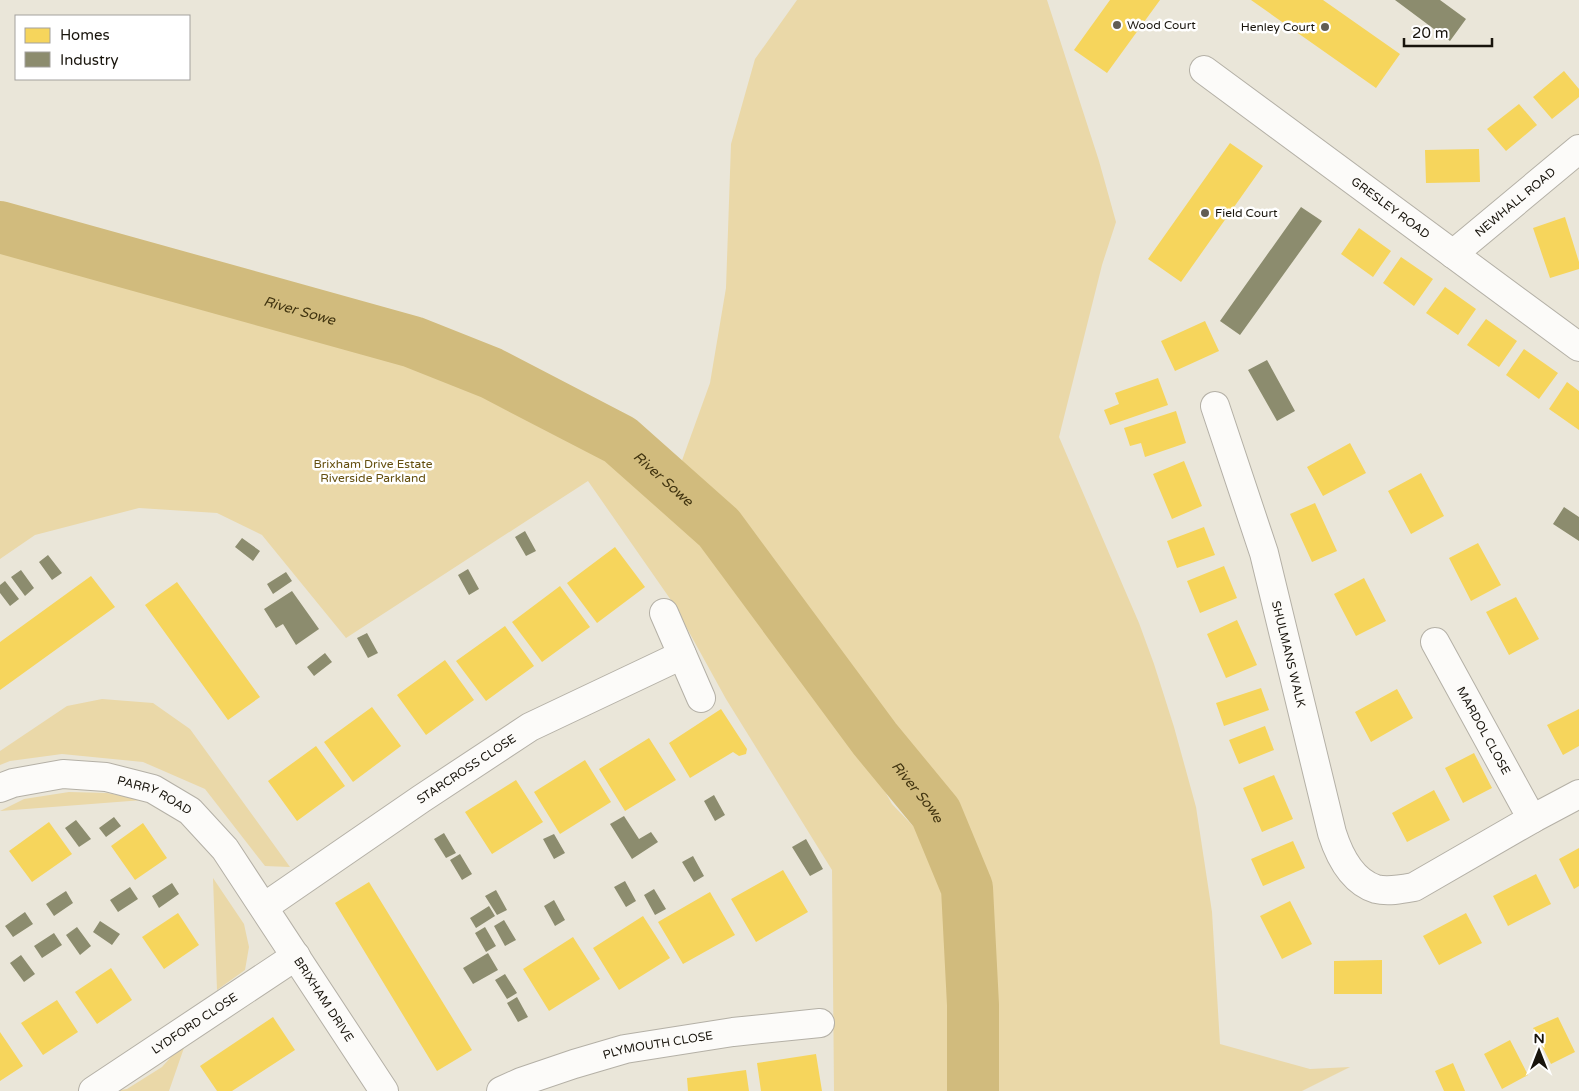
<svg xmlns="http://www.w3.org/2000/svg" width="1579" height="1091" viewBox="0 0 1579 1091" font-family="'Varela Round',sans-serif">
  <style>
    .green { fill: #ead8a8 }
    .homes { fill: #f6d55c }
    .industry { fill: #8c8c6e }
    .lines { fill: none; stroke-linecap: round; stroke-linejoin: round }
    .river { stroke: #d1bb7d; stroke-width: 52 }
    .minor-casing { stroke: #b4b0a6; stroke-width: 30 }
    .minor { stroke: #fcfbf9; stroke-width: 28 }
    .poi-dot { fill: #625e54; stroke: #fff; stroke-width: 2 }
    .labels { text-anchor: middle; stroke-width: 5; stroke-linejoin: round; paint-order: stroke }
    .poi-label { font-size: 12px; fill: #18140c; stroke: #fff; text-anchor: start }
    .street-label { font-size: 12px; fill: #18140c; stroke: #fff }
    .park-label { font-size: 12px; fill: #644f0f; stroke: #fff }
    .water-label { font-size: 14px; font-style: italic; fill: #413410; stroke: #fff }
  </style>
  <rect width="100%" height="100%" fill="#eae6d9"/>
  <!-- green -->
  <path class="green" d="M797 0H1047L1099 161 1116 222 1102 265 1059 437 1139 623 1154 664 1174 727 1196 807 1212 912 1220 1044 1310 1069 1350 1067 1302 1091H986L988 971 985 886 951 801 870 692 798 599 761 560 734 519 680 466 710 383 726 288 731 144 755 59Z
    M0 239 57 256 364 335 466 369 523 397 615 454 662 492 724 555 841 714 892 804 912 825 935 840 956 886 964 953 963 1091H834L832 870 726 699 673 603 588 481 346 638 262 535 217 513 139 508 35 535 0 559Z
    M102 699 153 703 190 729 290 867 265 866 205 789 143 762 62 754 10 761 0 765V751L67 706Z
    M69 792 107 793 143 800 0 811 24 799Z
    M213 878 244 924 249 947 245 970 217 990Z
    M186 1042 169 1091H114L127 1089 162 1067 170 1058 175 1048Z"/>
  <!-- homes -->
  <path class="homes" d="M1110 0H1160L1107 73 1074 50Z
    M1251 0H1323L1400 54 1376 88Z
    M1564 71 1579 89V97L1552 119 1533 97Z
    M1519 104 1537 125 1506 151 1487 129Z
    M1230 143 1263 166 1181 282 1148 259Z
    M1479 149 1480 182 1426 183 1425 150Z
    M1565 217 1579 262V269L1550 278 1533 228Z
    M1359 228 1391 251 1373 277 1341 254Z
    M1401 257 1433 279 1414 306 1383 283Z
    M1445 287 1476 309 1458 335 1426 313Z
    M1486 319 1517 341 1499 367 1467 345Z
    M1205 321 1219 351 1175 371 1161 341Z
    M1524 349 1558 373 1539 399 1506 375Z
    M1158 378 1168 405 1110 425 1104 410 1119 404 1115 393Z
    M1567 382 1579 391V430L1549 409Z
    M1176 411 1186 443 1145 457 1141 443 1130 446 1124 428Z
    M1350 443 1366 473 1323 496 1307 467Z
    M1184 461 1202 506 1172 519 1153 474Z
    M1421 473 1444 516 1411 534 1388 491Z
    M1315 503 1337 551 1312 562 1290 514Z
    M1204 527 1215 555 1177 568 1167 541Z
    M1478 543 1501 585 1471 601 1449 558Z
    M615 547 645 587 597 623 567 583Z
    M1224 566 1237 598 1200 613 1187 581Z
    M91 576 115 607 0 690V642Z
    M1364 578 1386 621 1356 636 1334 594Z
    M177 582 260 697 228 720 145 605Z
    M560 586 590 627 542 662 512 622Z
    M1516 597 1539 639 1509 655 1486 612Z
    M1237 620 1257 665 1226 678 1207 634Z
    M505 626 534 666 486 701 456 661Z
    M445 660 474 700 426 735 397 695Z
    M1261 688 1269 710 1224 726 1216 703Z
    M1397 689 1413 718 1371 742 1355 712Z
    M372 707 401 746 353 782 324 742Z
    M721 709 747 749 746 754 739 756 733 752 690 778 669 743Z
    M1579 709V746L1563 755 1547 725Z
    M1265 726 1274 750 1239 764 1229 740Z
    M649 738 676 780 625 811 599 769Z
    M316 746 345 786 297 821 268 781Z
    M1474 753 1492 788 1463 803 1445 768Z
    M585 760 611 802 560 834 534 792Z
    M1274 775 1293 819 1262 832 1243 788Z
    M516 780 543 822 492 854 465 812Z
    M1434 790 1450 820 1407 842 1392 813Z
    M49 822 72 854 32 882 9 851Z
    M143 823 167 858 135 880 111 846Z
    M1293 841 1305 868 1263 886 1251 859Z
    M1579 848V886L1574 889 1559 859Z
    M783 870 808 912 756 942 731 899Z
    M1536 874 1551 904 1508 926 1493 896Z
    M369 882 472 1050 437 1071 335 903Z
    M710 892 735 935 683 964 658 922Z
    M1290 901 1312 944 1282 959 1260 916Z
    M178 913 199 945 164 969 142 937Z
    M1466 913 1482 943 1439 965 1423 936Z
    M643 916 670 958 619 990 593 948Z
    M573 937 600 979 549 1011 523 969Z
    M1382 960V994H1334V961Z
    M111 968 132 1000 97 1024 75 992Z
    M57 1000 78 1032 43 1055 21 1023Z
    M273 1017 295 1050 232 1091H217L200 1066Z
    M1558 1017 1575 1052 1551 1064 1533 1028Z
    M0 1032 23 1066 0 1081Z
    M1510 1040 1528 1075 1502 1089 1484 1054Z
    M816 1054 822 1091H761L757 1063Z
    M1453 1063 1465 1091H1444L1435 1071Z
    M746 1070 749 1091H688L687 1078Z"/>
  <!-- industry -->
  <path class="industry" d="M1395 0H1440L1466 19 1450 41Z
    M1301 207 1322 221 1240 335 1220 321Z
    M1267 360 1295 411 1277 421 1248 370Z
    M1564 507 1579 517V541L1553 524Z
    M525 531 536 551 526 556 515 537Z
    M242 538 260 551 253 561 235 547Z
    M48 555 62 573 52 580 39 562Z
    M468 569 479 589 469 595 458 575Z
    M21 570 34 588 25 596 11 577Z
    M286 572 292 581 273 594 267 584Z
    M5 581 19 599 10 606 0 593V585Z
    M292 591 319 629 296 645 283 624 276 628 264 609Z
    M367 633 378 653 368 658 357 638Z
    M325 653 332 662 314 676 307 667Z
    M714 795 725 815 715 821 704 801Z
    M624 816 639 839 651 832 658 842 632 859 610 824Z
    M114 817 121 826 106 837 99 828Z
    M76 820 91 839 79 847 65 828Z
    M444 833 456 853 446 858 434 839Z
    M554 834 565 853 554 859 543 839Z
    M806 839 823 869 810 876 792 847Z
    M460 854 472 874 462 880 450 860Z
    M693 856 704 876 694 882 682 862Z
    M625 881 636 901 626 907 614 887Z
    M172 883 179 894 159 908 152 896Z
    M130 887 138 899 118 912 110 900Z
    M654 889 666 909 655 915 644 895Z
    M496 890 507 910 497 915 485 896Z
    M66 891 73 903 54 916 46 904Z
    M554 900 565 920 555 926 544 906Z
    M489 906 495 916 476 928 470 918Z
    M25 912 33 924 13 937 5 926Z
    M504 920 516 940 505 946 494 926Z
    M100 921 120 934 112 945 93 932Z
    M77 927 91 946 80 955 66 935Z
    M485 927 496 946 486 952 475 933Z
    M54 933 62 945 42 958 34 946Z
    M488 953 498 970 473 984 463 968Z
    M21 955 35 974 24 982 10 963Z
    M505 974 517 993 507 999 495 980Z
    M517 997 528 1017 518 1022 507 1003Z"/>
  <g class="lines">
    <!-- river -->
    <path class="river" id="s1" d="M0 227 413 342 491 373 620 440 719 528 875 739 936 813 967 888 973 1005V1091"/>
    <defs>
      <g id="minor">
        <path id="s2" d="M1204 70 1579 347"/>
        <path id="s3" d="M1453 254 1579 149"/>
        <path id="s4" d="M1215 406 1264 553 1332 833C1339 855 1351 881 1376 889 1388 892 1403 889 1414 887L1532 819"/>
        <path d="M664 613 701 698"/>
        <path id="s5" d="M1435 642 1532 819 1579 794"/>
        <path id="s6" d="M0 788 13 783 63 774 106 777 153 789 190 811 225 849 384 1091"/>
        <path id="s7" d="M264 907 421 799 530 727 682 655"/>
        <path id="s8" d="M93 1091 296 956"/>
        <path id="s9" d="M501 1091 521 1082 574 1064 625 1049 733 1032 820 1023"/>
      </g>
    </defs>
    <!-- minor casing -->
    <use href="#minor" class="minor-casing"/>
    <!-- minor -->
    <use href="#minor" class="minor"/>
  </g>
  <!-- markers -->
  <g class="poi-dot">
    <circle cx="1117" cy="25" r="5"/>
    <circle cx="1325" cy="27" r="5"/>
    <circle cx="1205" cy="213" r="5"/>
  </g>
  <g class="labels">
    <!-- poi labels -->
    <g class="poi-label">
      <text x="1127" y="29">Wood Court</text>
      <text x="1315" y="31" text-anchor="end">Henley Court</text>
      <text x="1215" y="217">Field Court</text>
    </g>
    <!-- street labels -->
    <g class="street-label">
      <text dy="4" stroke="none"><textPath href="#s3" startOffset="81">NEWHALL ROAD</textPath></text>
      <text dy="4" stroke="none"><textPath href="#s2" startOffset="232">GRESLEY ROAD</textPath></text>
      <text dy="4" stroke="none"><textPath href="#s4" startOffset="259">SHULMANS WALK</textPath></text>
      <text dy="4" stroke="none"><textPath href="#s5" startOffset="101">MARDOL CLOSE</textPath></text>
      <text dy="4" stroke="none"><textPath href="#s7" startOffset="245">STARCROSS CLOSE</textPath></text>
      <text dy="4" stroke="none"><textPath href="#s6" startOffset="160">PARRY ROAD</textPath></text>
      <text dy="4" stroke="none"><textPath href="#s6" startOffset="431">BRIXHAM DRIVE</textPath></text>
      <text dy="4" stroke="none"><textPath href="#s8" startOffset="122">LYDFORD CLOSE</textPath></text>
      <text dy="4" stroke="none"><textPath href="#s9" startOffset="164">PLYMOUTH CLOSE</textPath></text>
    </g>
    <!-- park labels -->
    <g class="park-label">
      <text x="373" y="468">Brixham Drive Estate<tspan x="373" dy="14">Riverside Parkland</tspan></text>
    </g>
    <!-- water labels -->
    <g class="water-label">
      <text dy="5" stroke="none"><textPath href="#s1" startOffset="311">River Sowe</textPath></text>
      <text dy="5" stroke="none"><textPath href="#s1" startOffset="716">River Sowe</textPath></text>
      <text dy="5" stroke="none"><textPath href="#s1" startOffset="1121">River Sowe</textPath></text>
    </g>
  </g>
  <!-- legend -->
  <rect x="15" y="15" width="175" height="65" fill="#ffffff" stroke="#a3a19e"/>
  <rect x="25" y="28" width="25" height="15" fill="#f6d55c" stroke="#a3a19e"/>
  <text x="60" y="40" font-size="15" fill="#18140c">Homes</text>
  <rect x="25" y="52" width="25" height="15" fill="#8c8c6e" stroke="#a3a19e"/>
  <text x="60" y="65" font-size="15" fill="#18140c">Industry</text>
  <!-- north arrow -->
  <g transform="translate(1539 1051)" stroke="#ffffff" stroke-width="4" paint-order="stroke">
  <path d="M0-4L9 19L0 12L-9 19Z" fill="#18140c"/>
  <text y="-8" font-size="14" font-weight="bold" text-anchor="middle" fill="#18140c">N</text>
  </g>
  <!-- scale -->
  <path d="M1404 38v8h88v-8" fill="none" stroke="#18140c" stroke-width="2.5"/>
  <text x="1412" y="38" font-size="15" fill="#18140c" stroke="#ffffff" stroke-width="4" paint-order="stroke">20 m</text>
</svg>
